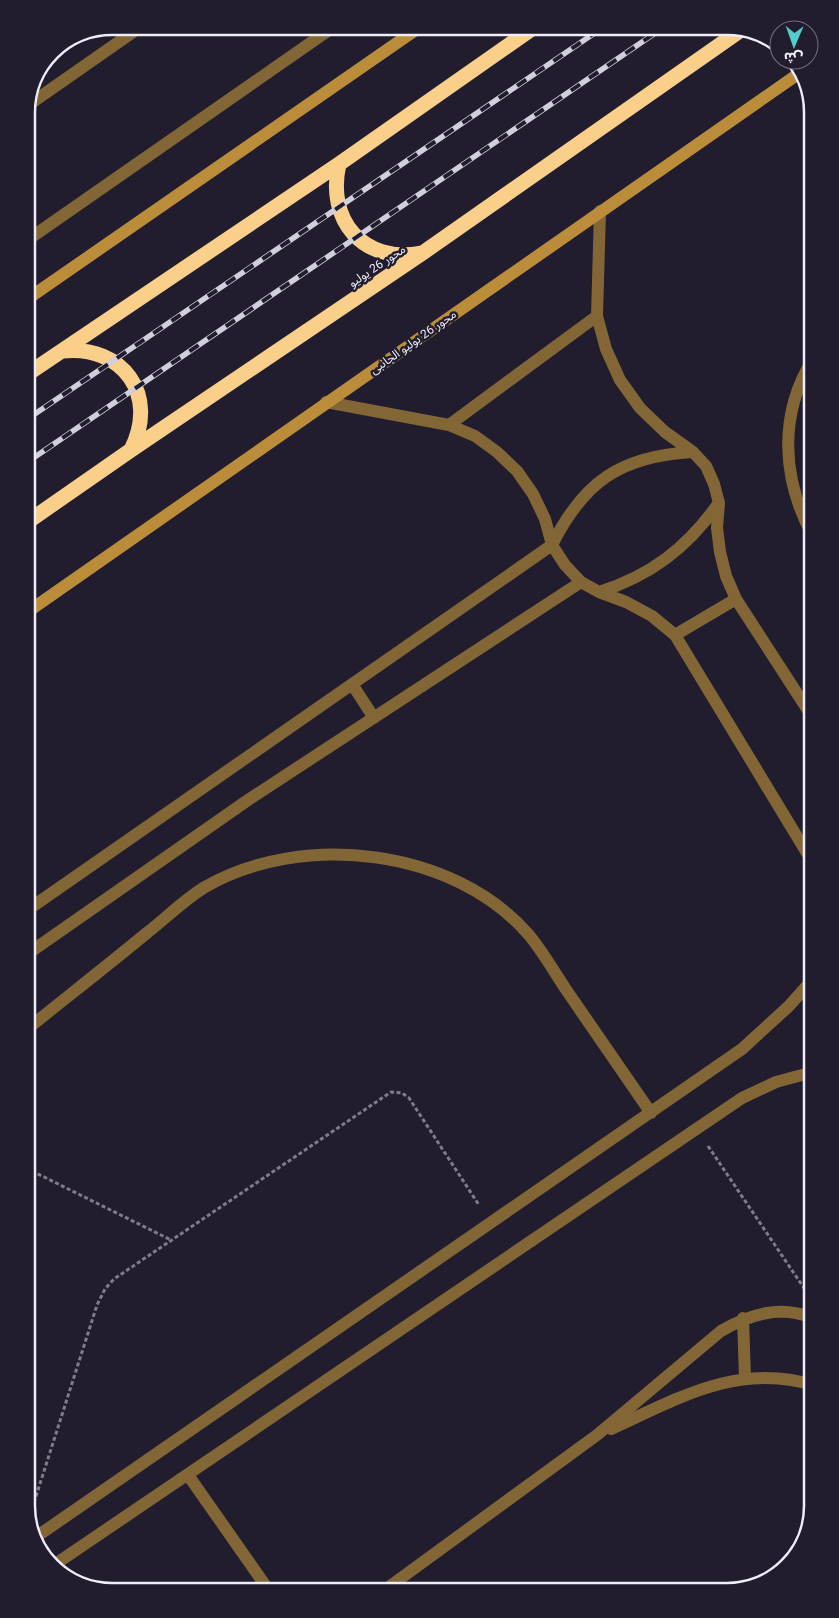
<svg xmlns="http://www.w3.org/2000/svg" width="839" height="1618" viewBox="0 0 839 1618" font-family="Roboto,'Noto Sans Arabic',sans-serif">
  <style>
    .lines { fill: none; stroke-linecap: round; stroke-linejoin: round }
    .path { stroke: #7f7b8a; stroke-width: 3; stroke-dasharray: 4 2.5; stroke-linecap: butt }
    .lane { stroke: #826636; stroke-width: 12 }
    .street { stroke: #826636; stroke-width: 12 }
    .secondary { stroke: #bb8d3b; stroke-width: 12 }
    .highway { stroke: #f9cf89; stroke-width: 15 }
    .rail-casing { stroke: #d1cfdc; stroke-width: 5.5 }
    .rail { stroke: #211d2e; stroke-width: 4; stroke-dasharray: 11; stroke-linecap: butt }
    .labels { text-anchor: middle; stroke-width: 5; stroke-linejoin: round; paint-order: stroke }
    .street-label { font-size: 12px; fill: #efedf9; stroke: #211d2e }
    .rim { fill: none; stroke: #efedf9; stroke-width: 2.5 }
  </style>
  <rect width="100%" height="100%" fill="#211d2e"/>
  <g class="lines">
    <!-- path -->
    <path class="path" d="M708 1146 808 1294
      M26 1168 171 1240
      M30 1515 97 1305 105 1289 114 1279 391 1092 402 1093 409 1098 479 1205"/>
    <!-- lane -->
    <path class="lane" d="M27 106 133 32
      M26 241 329 30
      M813 536C782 480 778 415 813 359"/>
    <!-- street -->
    <path class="street" d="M600 211 597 316 606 349 620 380 640 408 665 432 693 452 706 466 714 484 719 503 717 528 720 552 726 576 736 599 813 718
      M326 402 449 425 475 436 497 452 517 471 533 494 545 519 552 545 565 565 581 582 599 592 626 602 652 616 675 635 813 863
      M449 425 597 316
      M599 592C650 576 687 548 718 504
      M675 635 736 599
      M352 684 374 718
      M26 911 552 545C584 481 621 456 693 452
      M26 955 248 800 581 582
      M26 1030C67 997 108 965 148 932 166 918 185 899 205 887 302 831 454 848 529 935 543 952 555 973 567 991 595 1032 623 1073 651 1113
      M743 1318 745 1378
      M611 1429C677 1399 738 1362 813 1385
      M188 1475 270 1592
      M33 1539 742 1049 789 1006 813 979
      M54 1565 742 1098 776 1082 813 1072
      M382 1592 597 1435 721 1331C750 1314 780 1305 813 1318"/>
    <!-- secondary -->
    <path class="secondary" d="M26 300 417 29
      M26 613 801 72"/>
    <!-- highway -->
    <path class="highway" d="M339 164C326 220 363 264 421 253
      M63 351C123 345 159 395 131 450
      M26 375 339 164 533 28
      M26 523 131 450 424 252 741 30"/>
    <defs>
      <path id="rail" d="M26 420 602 28
        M26 463 664 27"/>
    </defs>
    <!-- rail casing -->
    <use href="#rail" class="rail-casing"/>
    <!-- rail -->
    <use href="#rail" class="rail"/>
  </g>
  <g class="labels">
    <!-- street labels -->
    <g class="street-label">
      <text transform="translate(377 266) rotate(-34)" y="4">محور 26 يوليو</text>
      <text transform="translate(413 342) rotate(-35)" y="4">محور 26 يوليو الجانبى</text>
    </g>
  </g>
  <!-- crop -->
  <path d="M0 0H839V1618H0ZM112 35H727A77 77 0 0 1 804 112V1506A77 77 0 0 1 727 1583H112A77 77 0 0 1 35 1506V112A77 77 0 0 1 112 35Z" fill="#211d2e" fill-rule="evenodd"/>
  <path class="rim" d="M112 35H727A77 77 0 0 1 804 112V1506A77 77 0 0 1 727 1583H112A77 77 0 0 1 35 1506V112A77 77 0 0 1 112 35Z"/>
  <!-- north arrow -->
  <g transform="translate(794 45) rotate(182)"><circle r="24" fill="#211d2e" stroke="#73707f"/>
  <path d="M0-4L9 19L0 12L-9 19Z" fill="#52cdcc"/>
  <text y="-8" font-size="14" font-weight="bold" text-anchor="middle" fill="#efedf9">ش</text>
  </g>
</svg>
